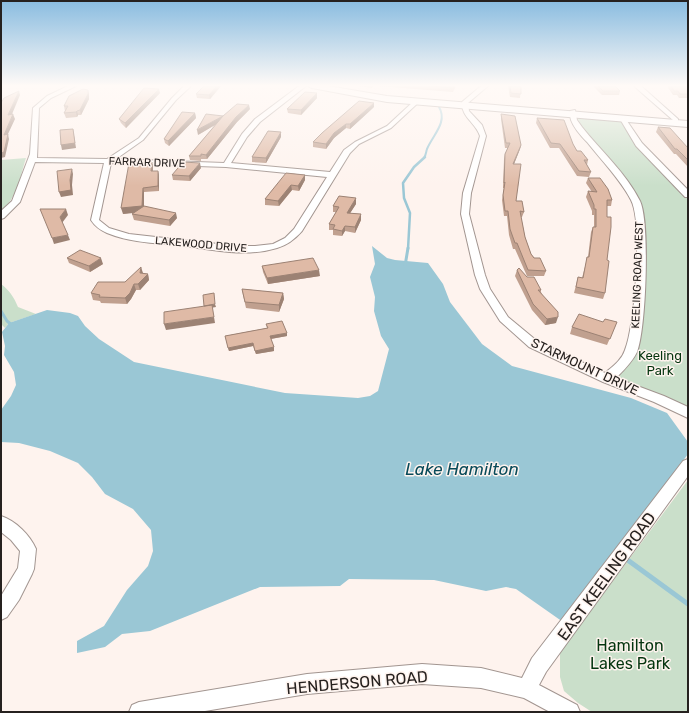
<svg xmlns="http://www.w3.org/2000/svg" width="689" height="713" viewBox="0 0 689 713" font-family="Rubik,sans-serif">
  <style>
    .green { fill: #cadfca }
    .water { fill: #9ac7d5 }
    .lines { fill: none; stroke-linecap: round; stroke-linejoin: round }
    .stream-far3 { stroke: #9ac7d5; stroke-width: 2 }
    .stream-far2 { stroke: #9ac7d5; stroke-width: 2.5 }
    .stream-far1 { stroke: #9ac7d5; stroke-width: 3 }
    .stream { stroke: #9ac7d5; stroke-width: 5 }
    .minor-casing { stroke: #a29590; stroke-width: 2 }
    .secondary-casing { stroke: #a29590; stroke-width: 2 }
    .minor { fill: #fff; fill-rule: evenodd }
    .secondary { fill: #fff; fill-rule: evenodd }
    .wall { fill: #c0a08f }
    .shaded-wall { fill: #9c8274 }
    .building { fill: #dfbaa6; stroke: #9c8274 }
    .labels { text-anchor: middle; stroke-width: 3; stroke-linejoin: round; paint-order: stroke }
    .far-street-label { font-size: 11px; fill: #26211f; stroke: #fef3ee }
    .park-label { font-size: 13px; fill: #05350f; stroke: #fef3ee }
    .street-label { font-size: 13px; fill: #26211f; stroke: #fef3ee }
    .near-street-label { font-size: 16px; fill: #26211f; stroke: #fef3ee }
    .near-park-label { font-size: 16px; fill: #05350f; stroke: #fef3ee }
    .near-water-label { font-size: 17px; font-style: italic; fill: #084a59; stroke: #fef3ee }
  </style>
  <rect width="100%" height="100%" fill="#fef3ee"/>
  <!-- green -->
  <path class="green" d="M577 117 621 120 635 142 688 199V407L615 376 635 350 642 208 582 128Z
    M26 158C20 177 17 198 1 211V160Z
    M1 284C9 290 14 297 18 307L36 314 9 323 5 328 1 324Z
    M688 480V712H592L578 703 564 691 560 677V652Z"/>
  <!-- water -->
  <path class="water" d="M372 246 387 258 395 260 428 263 443 284 450 302 482 344 512 366 631 398 667 413 688 442V454L563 622 516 589 506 587 486 591 434 580 349 579 340 586 260 587 150 631 122 634 105 647 77 653V641L104 626 127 590 148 566 153 551 151 530 133 509 105 494 92 477 78 463 50 451 19 443 1 442V410L11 396 16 385 14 372 4 355 5 346 2 332 9 323 47 310 70 313 78 316 85 326 99 339 134 362 285 393 358 398 370 396 378 391 389 349 381 336 374 311 375 297 370 277 375 264Z"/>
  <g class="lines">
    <!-- stream-far3 -->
    <path class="stream-far3" d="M424 158C426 155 426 152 427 149 433 135 448 122 439 107"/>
    <!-- stream-far2 -->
    <path class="stream-far2" d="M408 249 410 213 404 198 403 183 414 167 425 157"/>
    <!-- stream-far1 -->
    <path class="stream-far1" d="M405 266 408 248
      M1 311 7 321 12 325"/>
    <!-- stream -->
    <path class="stream" d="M629 561 688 604"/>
    <defs>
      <path id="minor" d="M68 86H76L51 98 39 108 37 158 107 159 139 138 172 98 184 86H191L176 100 143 140 116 159 224 163 242 134 255 119 299 86H306L260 122 247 137 231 163 330 172 344 150 355 142 387 126 414 101 419 102 391 128 359 144 350 153 302 231C295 239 287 245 277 248 245 258 209 249 176 245 153 243 129 242 107 233 100 230 95 226 91 220L104 163 35 162 20 202 4 218 1 219V211L12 201 30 154 33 108 47 96ZM111 163 226 167 327 177 294 229 285 238 273 244 255 246H236L129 234 109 228 99 220Z
        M481 86H488L468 103 469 111 482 125 486 136 471 193 469 214 485 275 490 289 508 317 537 341 605 373C612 367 622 360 625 350 635 326 643 223 631 200 620 179 602 161 587 142 581 136 574 128 571 120 570 117 570 114 570 111L575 110 577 120 582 127C601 151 626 173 640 201 650 222 646 330 637 352 632 362 624 370 616 378L664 396 688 407V418L654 402 603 382 529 347 500 321 480 289 475 275 461 214 463 193 480 136C476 123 461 117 462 102Z
        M634 86H641L678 119V121H674Z
        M621 118H625L642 143 688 190V197H685L636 146 620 119Z
        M688 459V476L546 672 539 685 577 705 580 712H550L524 698 481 688 422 684 307 694 199 712H129L132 705 139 702 307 674 422 664 481 668 522 678 532 658 683 461Z
        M1 516C16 521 30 535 36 549L34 569 32 574 19 600 7 617 1 620V596L18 568 20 551 11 540 1 532Z"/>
      <path id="secondary" d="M308 86H328L387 96 688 121V127L387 102 312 88Z"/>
    </defs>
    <!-- minor casing -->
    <use href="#minor" class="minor-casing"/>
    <!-- secondary casing -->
    <use href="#secondary" class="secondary-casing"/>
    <!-- minor -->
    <use href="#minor" class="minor"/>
    <!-- secondary -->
    <use href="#secondary" class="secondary"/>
  </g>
  <!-- wall -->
  <path class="wall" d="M221 86 210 99 197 98 196 94Z
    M359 86H373L372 88Z
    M378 86H456L453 92Z
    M508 86H521L520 98 510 97Z
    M593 86H615L620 91 619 95H602Z
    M667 86H688V98H679L677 95H673Z
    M160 93 126 128 121 123 119 119Z
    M317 93V98L301 115 288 113 287 109Z
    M89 94V99L81 115H78L77 117 66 118 64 113 66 111H65L64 106Z
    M374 107 350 129 346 128 334 138 326 149 313 147V142Z
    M250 109 237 122 207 159H201V161L190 160 189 156 215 125 198 135 223 116Z
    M195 113 196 118 169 146 165 143 164 139Z
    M501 114 521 145 520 149 514 164 516 201 524 212 522 217H521L525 237 531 254 546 271 544 276H527L515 249H513L509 235 507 216H504L502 200 504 188H503L504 159 505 154 508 148H505L501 119Z
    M537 118 573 144 577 151 588 160 587 165 591 172 589 177 577 176 559 148H550L536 123Z
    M658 127 688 148V167L676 154H674L656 132Z
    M281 137 266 163 252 162V157Z
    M153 167V171H158L159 175V191L144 192V206L177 218 170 226 134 220 132 214 135 212 123 214Z
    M201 168 190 181 173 180 172 175Z
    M305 175V180L299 191 292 190 279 206 265 205V199Z
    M588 178 612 200 611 206H607V260L605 293 603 299 574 293 578 277 582 278 586 263 587 257H588L591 232 593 227H594V215H592V211L586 197 588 191 592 192 586 183Z
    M356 204 350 213 361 220 355 233 345 231 342 236 333 235V230H329V224L336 212H333V206Z
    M67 258 103 264 90 272 69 263Z
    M262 266 320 276 268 284 263 272Z
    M517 270 527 277 541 290V292L556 323 545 325 532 310 515 276Z
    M143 273 148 274 149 280 140 290H136L131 299 127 304 101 303 100 301 93 300 91 293 125 282Z
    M242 289 283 293 284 299 279 312 246 308 243 295Z
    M617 322 607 345 570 334 572 327Z
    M266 324 287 336 271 339 274 347V351L256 354 253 346 229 351 225 336 267 328Z"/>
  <!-- shaded-wall -->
  <path class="shaded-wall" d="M217 86H221L210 99 209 95Z
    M159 89 160 93 126 128 125 123Z
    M88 90 89 94V99L81 115 80 110Z
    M19 91 20 95 10 119 8 115Z
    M317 93V98L301 115V110Z
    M374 103V107L350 129V124Z
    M249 105 250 109 237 122 207 159 206 155 236 117Z
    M77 111 78 115 77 117 76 112Z
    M195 113 196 118 169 146 168 141Z
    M13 114 15 119 8 134 9 139 5 157 1 158V153L4 135Z
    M223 116V120L198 135 197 130Z
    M346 124V128L334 138 326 149V144L334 133Z
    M73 129 76 148 62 150 61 145Z
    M281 132V137L266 163V158Z
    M521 145 520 149 512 169 513 164Z
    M152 162 153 167 152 176 151 171Z
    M200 163 201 168 190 181 189 176Z
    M72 169 73 174 72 185 73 195 61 197 59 192 70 180Z
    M158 171 159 175V191L158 186Z
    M305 175V180L299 191 298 186Z
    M291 185 292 190 279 206 278 201Z
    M143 188 144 192V212L123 214 121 208Z
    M356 198V204L347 218V213Z
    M66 209 68 215 62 223 60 217Z
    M176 213 177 218 170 226 169 220Z
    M361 214V220L355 233V227Z
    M345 226V231L342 236V231Z
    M68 235 70 240 54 244 52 238Z
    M101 258 103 264 90 272 89 266Z
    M141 267 143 273H140Z
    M319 270 320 276 268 284 267 278Z
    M148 274 149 280 140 290 138 284Z
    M134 284 136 290 131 299 127 304 125 298Z
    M283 293 284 299 279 312V305Z
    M215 304 216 307 205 309 204 306Z
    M214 317 215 323 166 330 164 324Z
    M558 317 556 323 545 325 547 319Z
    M287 333V336L270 339V336Z
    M253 343V346L229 351 228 348Z
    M274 347V351L256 354 255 351Z"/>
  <!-- building -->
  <path class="building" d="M204 86H217L209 95 196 94Z
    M431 86H454V88Z
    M510 86H521V94L511 93Z
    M598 86H615L620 91H603Z
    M671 86H688V94H680L678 91H674Z
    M144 88 159 89 125 123 119 119Z
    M83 89 88 90V94L80 110 77 111 76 112 64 113 68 106H64L69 96Z
    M19 91 8 115 13 114 4 135 8 134 4 152 1 153V103L4 98Z
    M305 92 317 93 301 110 287 109Z
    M359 101 374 103 350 124H346L334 133 326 144 313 142 322 133Z
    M237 104 249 105 236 117 206 155 201 154V156H189L223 116 197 130 206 114 223 116Z
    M182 112 195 113 168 141 164 139Z
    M501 114 515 116 521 145 513 164H521L516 201H522L524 212 520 211 525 237 531 254 534 258H540L546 271 528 270 517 243H515L510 229 508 211H505L503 195 505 182 504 183 505 154 510 143H506Z
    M537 118 564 120 573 144 577 151H581L588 160H584L591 172 579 171 560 144 551 143Z
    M658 127 670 128 688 148V160L677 149H675Z
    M73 129 75 143 61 145 60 130Z
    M268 131 281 132 266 158 252 157Z
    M152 162 151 171H158V186L143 188 142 206 121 208 129 163Z
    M183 162 200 163 189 176 172 175Z
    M72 169 70 180 71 190 59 192 57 171Z
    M286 173 305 175 298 186 291 185 278 201 265 199Z
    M588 178H600L608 189 612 200H607V217H611V227L607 260 609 261 605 293 576 287 578 277 583 278 587 257H589L593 227H596V209H594V205L588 191 597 192Z
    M339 196 356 198 347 213 361 214 355 227 345 226 342 231 333 229 335 225 329 224 339 207 333 206Z
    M144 206 176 213 169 220 132 214Z
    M40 209H66L60 217 68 235 52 238Z
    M80 250 101 258 89 266 67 258Z
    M313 258 319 270 267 278 262 266Z
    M141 267 140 273 148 274 138 284H134L130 293 125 298 99 297 100 295 91 293 98 282H125Z
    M519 268 527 277H534L541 290H538L558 312V317L547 319 533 304 517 270Z
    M242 289 283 293 279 305 245 302Z
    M214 293 215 304 204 306 203 295Z
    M212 305 214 317 164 324V312Z
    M579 314 603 322 605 319 617 322 610 339 572 327Z
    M282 321 287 333 270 336 274 347 255 351 253 343 228 348 225 336 268 328 266 324Z"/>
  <!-- sky -->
  <linearGradient id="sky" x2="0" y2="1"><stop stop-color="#89bce0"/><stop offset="0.46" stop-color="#fffaf7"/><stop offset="1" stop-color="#fffaf7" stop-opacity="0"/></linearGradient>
  <rect width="689" height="186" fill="url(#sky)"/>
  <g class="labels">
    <!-- far-street labels -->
    <g class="far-street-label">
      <text transform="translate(147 162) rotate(2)" y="4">FARRAR DRIVE</text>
      <text transform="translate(201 244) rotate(5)" y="4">LAKEWOOD DRIVE</text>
      <text transform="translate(637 275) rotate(-88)" y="4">KEELING ROAD WEST</text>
    </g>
    <!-- park labels -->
    <g class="park-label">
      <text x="660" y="360">Keeling<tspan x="660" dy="15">Park</tspan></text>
    </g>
    <!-- street labels -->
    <g class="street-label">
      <text transform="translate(585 366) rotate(25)" y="5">STARMOUNT DRIVE</text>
    </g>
    <!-- near-street labels -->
    <g class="near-street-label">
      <text transform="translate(606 576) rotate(-54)" y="6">EAST KEELING ROAD</text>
      <text transform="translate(357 682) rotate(-5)" y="6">HENDERSON ROAD</text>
    </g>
    <!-- near-park labels -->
    <g class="near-park-label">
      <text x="630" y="651">Hamilton<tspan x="630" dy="18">Lakes Park</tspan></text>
    </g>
    <!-- near-water labels -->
    <g class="near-water-label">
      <text x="462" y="475">Lake Hamilton</text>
    </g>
  </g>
  <!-- border -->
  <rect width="689" height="713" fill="none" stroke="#26211f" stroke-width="4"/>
</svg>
